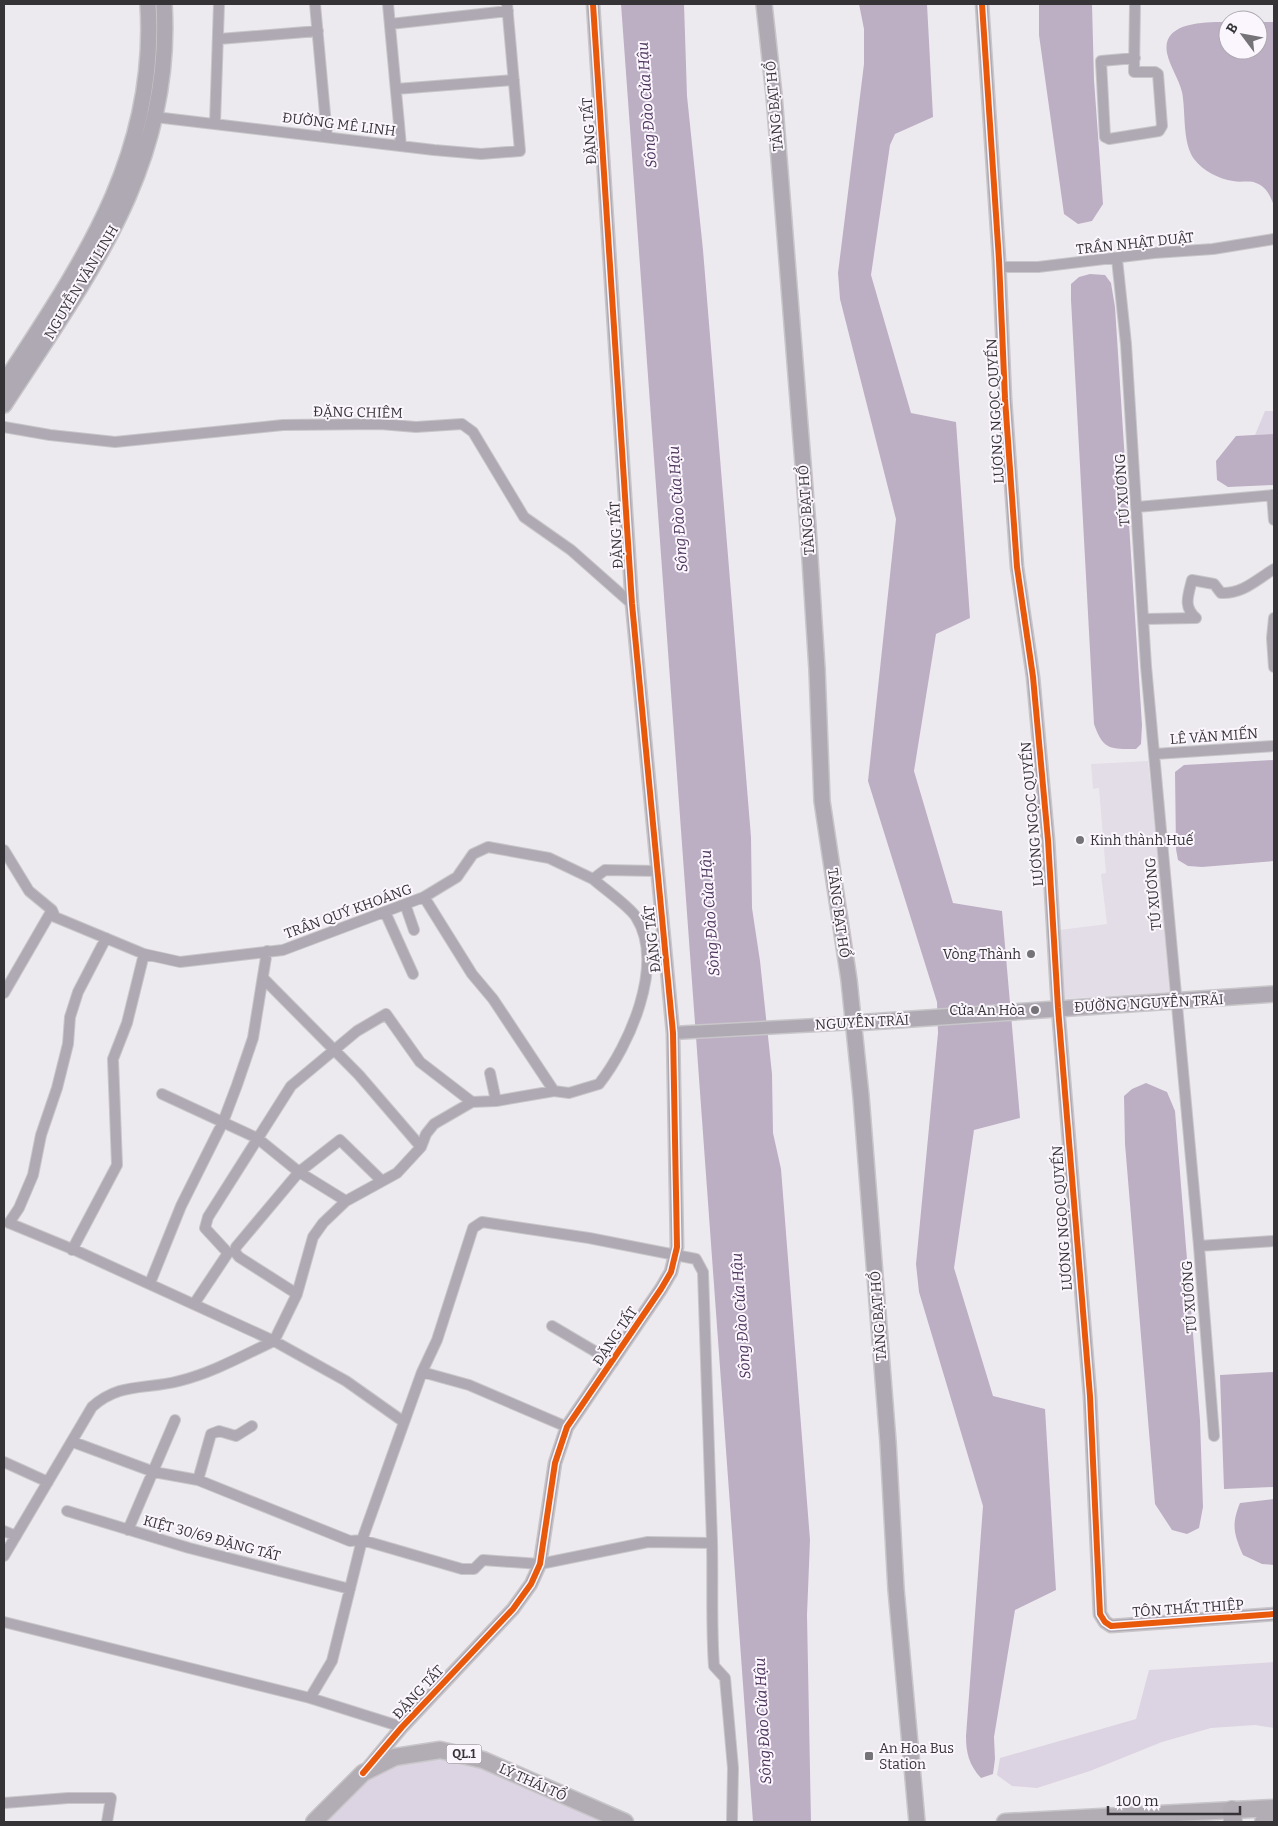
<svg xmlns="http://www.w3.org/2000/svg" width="1278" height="1826" viewBox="0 0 1278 1826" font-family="Bitter,serif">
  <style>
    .built { fill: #e3dde7 }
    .green { fill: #dcd4e2 }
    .water { fill: #bcafc4 }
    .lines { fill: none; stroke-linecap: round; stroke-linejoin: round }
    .minor-casing { stroke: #c8c6c9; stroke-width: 12 }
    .tertiary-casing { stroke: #c8c6c9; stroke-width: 15 }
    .secondary-casing { stroke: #c8c6c9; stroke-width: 18 }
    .primary-casing { stroke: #c8c6c9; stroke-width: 19 }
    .trunk-casing { stroke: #c8c6c9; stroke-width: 20 }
    .minor { stroke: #afa9b3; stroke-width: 10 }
    .tertiary { stroke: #afa9b3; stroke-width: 12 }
    .secondary { stroke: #aea9b2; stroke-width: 15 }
    .primary { stroke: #b2adb5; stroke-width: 16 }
    .trunk { stroke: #afaab2; stroke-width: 18 }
    .cycleway-casing { stroke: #fbf6fe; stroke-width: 9 }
    .cycleway { stroke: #e8590c; stroke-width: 6 }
    .poi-dot { fill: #757377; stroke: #fbf6fe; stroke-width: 2 }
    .labels { text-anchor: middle; stroke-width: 4; stroke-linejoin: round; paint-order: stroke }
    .shield { fill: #fbf6fe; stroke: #706e72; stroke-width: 1 }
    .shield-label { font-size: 12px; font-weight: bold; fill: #353336 }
    .street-label { font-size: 14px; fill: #353336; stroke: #fbf6fe }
    .poi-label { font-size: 14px; fill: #353336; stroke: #fbf6fe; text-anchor: start }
    .water-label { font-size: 15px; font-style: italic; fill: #4a3158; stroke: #fbf6fe }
  </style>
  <rect width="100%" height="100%" fill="#edeaef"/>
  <!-- built -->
  <path class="built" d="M1148 761 1172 992 1065 999 1059 930 1107 924 1101 874 1106 873 1099 788 1093 789 1091 764Z"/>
  <!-- green -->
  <path class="green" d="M1265 411H1274V434L1255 435Z
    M1274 1662V1728L1255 1725 1211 1728 1162 1742 1090 1771 1037 1788 1012 1786 997 1775 1000 1758 1136 1719 1149 1670Z
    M438 1759 480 1767 610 1822H320L362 1783 393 1765Z"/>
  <!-- water -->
  <path class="water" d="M621 4H684L687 96 703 250 751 837 752 908 760 961 772 1074 773 1133 781 1169 810 1540 807 1615 811 1822H753Z
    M859 4H927L933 117 895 134 890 145 871 275 911 413 956 422 970 618 936 634 914 771 953 903 1002 911 1020 1118 974 1130 954 1268 993 1396 1045 1409 1056 1590 1015 1610 994 1737 995 1759 993 1774 981 1778C969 1765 966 1753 966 1736L983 1506 919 1292 916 1264 938 1033 937 1002 868 781 896 519 840 299 838 273 864 64V29Z
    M1039 4H1092L1094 80 1103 204 1092 221 1078 224 1064 214 1039 35Z
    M1228 22V50H1258V22H1274V206C1271 197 1266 186 1256 183 1250 180 1240 183 1233 181 1219 179 1203 171 1194 159 1182 142 1186 112 1182 92 1179 79 1170 67 1167 53 1161 21 1207 22 1228 22Z
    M1090 274 1105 275 1111 283 1115 307 1142 725 1141 744 1136 749C1110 749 1103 750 1094 724L1071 300V284L1079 277Z
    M1274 434V485L1228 487 1217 480 1216 461 1236 436Z
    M1274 760V861L1202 867 1188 866 1178 860 1176 849 1175 772 1184 765Z
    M1146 1083 1167 1092 1175 1111 1200 1420 1203 1507 1199 1528 1187 1534 1172 1530 1155 1504 1125 1144 1124 1096 1132 1089Z
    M1274 1372V1487L1224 1489 1220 1375Z
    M1274 1499V1565L1262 1564 1243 1555C1234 1534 1231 1525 1240 1503Z"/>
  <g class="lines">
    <defs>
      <path id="minor" d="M315 4 327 136
        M388 4 401 146
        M390 24 508 11
        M219 39 318 31
        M1135 58 1101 61 1105 137 1109 139 1159 131 1162 126 1158 74 1155 72H1134L1135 4
        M396 89 514 80
        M155 117 434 150 481 154 520 151 507 4
        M215 123 219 4
        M1117 259 1126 344 1146 666 1199 1246 1214 1436
        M999 267H1038L1154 253 1213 249 1274 239
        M4 427 50 435 115 442 283 425 380 424 416 427 462 424 473 432 524 517 571 550 632 604
        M1272 495 1274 520
        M1137 507 1274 495
        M1196 618C1183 607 1188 596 1192 580L1214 584 1221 593C1243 594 1256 580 1274 569
        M1274 618 1272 638 1274 667
        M1145 619 1196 618
        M1155 754 1274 746
        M4 850 29 891 52 910 55 917 144 954 180 962 283 950 424 897 457 877 473 854 488 847 549 858 593 879 605 870 657 871
        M424 897 472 974 493 999 554 1091
        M405 904 414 930
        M385 912 413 974
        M106 938 78 992 70 1017 68 1044 57 1088 41 1135 33 1175 19 1208 9 1223 77 1251 274 1341 346 1381 404 1422
        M264 979 359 1075 421 1147
        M4 993 52 910
        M490 1073 496 1101
        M162 1094 257 1138 299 1172 346 1201
        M1199 1246 1274 1241
        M72 1250 117 1165 113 1059 127 1023 144 954
        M150 1283 181 1206 223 1122 237 1085 253 1038 267 951
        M297 1294 239 1257 235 1252 236 1247 299 1172 340 1140 382 1181
        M194 1304 228 1253 205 1228 208 1217 291 1086 357 1031 386 1014 420 1062 472 1102
        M552 1326 613 1362
        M422 1372 469 1385 567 1427
        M73 1442 154 1472 198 1480 350 1541 362 1540 462 1569H474L483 1560 540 1564 648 1542 712 1543
        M4 1462 48 1482
        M198 1480 211 1434 219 1431 236 1436 252 1426
        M67 1511 189 1548 350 1589
        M128 1530 175 1420
        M4 1531 16 1536
        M4 1556 92 1407C120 1382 145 1390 179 1381 212 1373 244 1355 274 1341L297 1294 313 1237 323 1223 346 1201 397 1173 421 1147 426 1134 434 1124 472 1102 496 1101 554 1091 569 1093 599 1084C629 1046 666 964 636 917 629 906 603 888 593 879
        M4 1622 310 1698 402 1727
        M310 1698 332 1661 362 1540 422 1372 437 1340 473 1228 482 1222 589 1238 696 1259 703 1272C706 1362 709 1452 712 1541 713 1583 711 1625 714 1666L725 1678 733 1768 732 1822
        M4 1803 68 1798H111L107 1822"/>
      <path id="tertiary" d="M982 4 999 260 1005 399 1017 567 1033 677 1048 840 1058 1008 1090 1396 1100 1614 1105 1622 1111 1626 1274 1614
        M673 1033 854 1023
        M367 1769 402 1727 513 1609 531 1584 540 1564 555 1463 567 1427 661 1289 671 1272 677 1247 673 1033 632 604 593 4"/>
      <path id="secondary" d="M764 4 774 95 808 527 817 669 822 801 849 980 861 1096 888 1442 896 1589 917 1822
        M4 383C82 263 158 155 148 4
        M4 405C87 277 174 165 164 4
        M854 1023 1274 994"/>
      <path id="primary" d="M314 1822 363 1773 395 1757 440 1750 483 1760 625 1822
        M1005 1822 1274 1808
        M1263 1822H1274"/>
      <path id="trunk" d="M1232 1810 1233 1822"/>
    </defs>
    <!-- minor casing -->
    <use href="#minor" class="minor-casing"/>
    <!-- tertiary casing -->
    <use href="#tertiary" class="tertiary-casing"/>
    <!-- secondary casing -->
    <use href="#secondary" class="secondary-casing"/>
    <!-- primary casing -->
    <use href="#primary" class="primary-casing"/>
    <!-- trunk casing -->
    <use href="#trunk" class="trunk-casing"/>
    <!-- minor -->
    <use href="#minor" class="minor"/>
    <!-- tertiary -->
    <use href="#tertiary" class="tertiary"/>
    <!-- secondary -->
    <use href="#secondary" class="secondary"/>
    <!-- primary -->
    <use href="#primary" class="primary"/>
    <!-- trunk -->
    <use href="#trunk" class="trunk"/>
    <defs>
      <path id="cycleway" d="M982 4 999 260 1005 399 1017 567 1033 677 1048 840 1058 1008 1090 1396 1100 1614 1105 1622 1111 1626 1274 1614
        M363 1773 402 1727 513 1609 531 1584 540 1564 555 1463 567 1427 661 1289 671 1272 677 1247 673 1033 632 604 593 4"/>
    </defs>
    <!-- cycleway casing -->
    <use href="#cycleway" class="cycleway-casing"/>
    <!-- cycleway -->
    <use href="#cycleway" class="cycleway"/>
  </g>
  <!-- markers -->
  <g class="poi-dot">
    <circle cx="1080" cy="840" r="5"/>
    <circle cx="1031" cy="954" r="5"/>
    <circle cx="1035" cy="1010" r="5"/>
    <rect x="864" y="1751" width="10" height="10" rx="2.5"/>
  </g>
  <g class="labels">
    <!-- shield labels -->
    <rect class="shield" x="446.5" y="1744.5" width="35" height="19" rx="4"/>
    <g class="shield-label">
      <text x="464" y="1758">QL.1</text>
    </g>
    <!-- street labels -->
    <g class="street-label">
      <text transform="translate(774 106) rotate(-95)" y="5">TĂNG BẠT HỔ</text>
      <text transform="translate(339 124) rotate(7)" y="5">ĐƯỜNG MÊ LINH</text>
      <text transform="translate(589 131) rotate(-94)" y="5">ĐẶNG TẤT</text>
      <text transform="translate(1135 243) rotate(-6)" y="5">TRẦN NHẬT DUẬT</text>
      <text transform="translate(81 282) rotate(-59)" y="5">NGUYỄN VĂN LINH</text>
      <text transform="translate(995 411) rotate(-93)" y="5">LƯƠNG NGỌC QUYẾN</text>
      <text transform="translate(358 412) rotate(1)" y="5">ĐẶNG CHIÊM</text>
      <text transform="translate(1122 490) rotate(-94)" y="5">TÚ XƯƠNG</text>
      <text transform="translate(806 510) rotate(-94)" y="5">TĂNG BẠT HỔ</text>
      <text transform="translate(616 535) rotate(-93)" y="5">ĐẶNG TẤT</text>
      <text transform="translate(1214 736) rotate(-4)" y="5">LÊ VĂN MIẾN</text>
      <text transform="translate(1032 814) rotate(-95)" y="5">LƯƠNG NGỌC QUYẾN</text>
      <text transform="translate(1153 894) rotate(-95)" y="5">TÚ XƯƠNG</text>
      <text transform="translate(348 911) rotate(-20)" y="5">TRẦN QUÝ KHOÁNG</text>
      <text transform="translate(839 913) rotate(82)" y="5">TĂNG BẠT HỔ</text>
      <text transform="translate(652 939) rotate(-96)" y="5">ĐẶNG TẤT</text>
      <text transform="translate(1149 1003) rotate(-3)" y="5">ĐƯỜNG NGUYỄN TRÃI</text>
      <text transform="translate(862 1022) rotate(-3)" y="5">NGUYỄN TRÃI</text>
      <text transform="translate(1062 1218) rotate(-94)" y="5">LƯƠNG NGỌC QUYẾN</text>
      <text transform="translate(1189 1297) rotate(-94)" y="5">TÚ XƯƠNG</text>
      <text transform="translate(878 1316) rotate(-94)" y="5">TĂNG BẠT HỔ</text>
      <text transform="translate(615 1336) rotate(-56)" y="5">ĐẶNG TẤT</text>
      <text transform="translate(212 1538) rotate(15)" y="5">KIỆT 30/69 ĐẶNG TẤT</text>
      <text transform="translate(1188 1608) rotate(-4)" y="5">TÔN THẤT THIỆP</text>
      <text transform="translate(418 1692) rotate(-47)" y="5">ĐẶNG TẤT</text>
      <text transform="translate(533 1782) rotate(24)" y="5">LÝ THÁI TỔ</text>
    </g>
    <!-- poi labels -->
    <g class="poi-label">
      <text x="1090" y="845">Kinh thành Huế</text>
      <text x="1021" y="959" text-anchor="end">Vòng Thành</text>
      <text x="1025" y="1015" text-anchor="end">Cửa An Hòa</text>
      <text x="879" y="1753">An Hoa Bus<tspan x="879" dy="16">Station</tspan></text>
    </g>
    <!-- water labels -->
    <g class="water-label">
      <text transform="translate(647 105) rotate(-94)" y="5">Sông Đào Cửa Hậu</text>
      <text transform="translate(678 509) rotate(-94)" y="5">Sông Đào Cửa Hậu</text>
      <text transform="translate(710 913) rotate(-94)" y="5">Sông Đào Cửa Hậu</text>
      <text transform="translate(741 1316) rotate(-94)" y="5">Sông Đào Cửa Hậu</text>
      <text transform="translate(763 1721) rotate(-93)" y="5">Sông Đào Cửa Hậu</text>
    </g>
  </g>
  <!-- border -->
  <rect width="1278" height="1826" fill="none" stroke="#353336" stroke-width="10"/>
  <!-- north arrow -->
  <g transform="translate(1243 35) rotate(302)"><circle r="24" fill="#fbf6fe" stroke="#aca8ae"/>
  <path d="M0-4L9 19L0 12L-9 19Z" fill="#757377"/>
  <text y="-8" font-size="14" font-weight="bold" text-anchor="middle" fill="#353336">B</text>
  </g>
  <!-- scale -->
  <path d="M1108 1806v8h132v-8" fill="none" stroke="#353336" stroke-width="2.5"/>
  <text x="1116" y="1806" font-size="15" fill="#353336" stroke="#fbf6fe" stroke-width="4" paint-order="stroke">100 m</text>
</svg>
